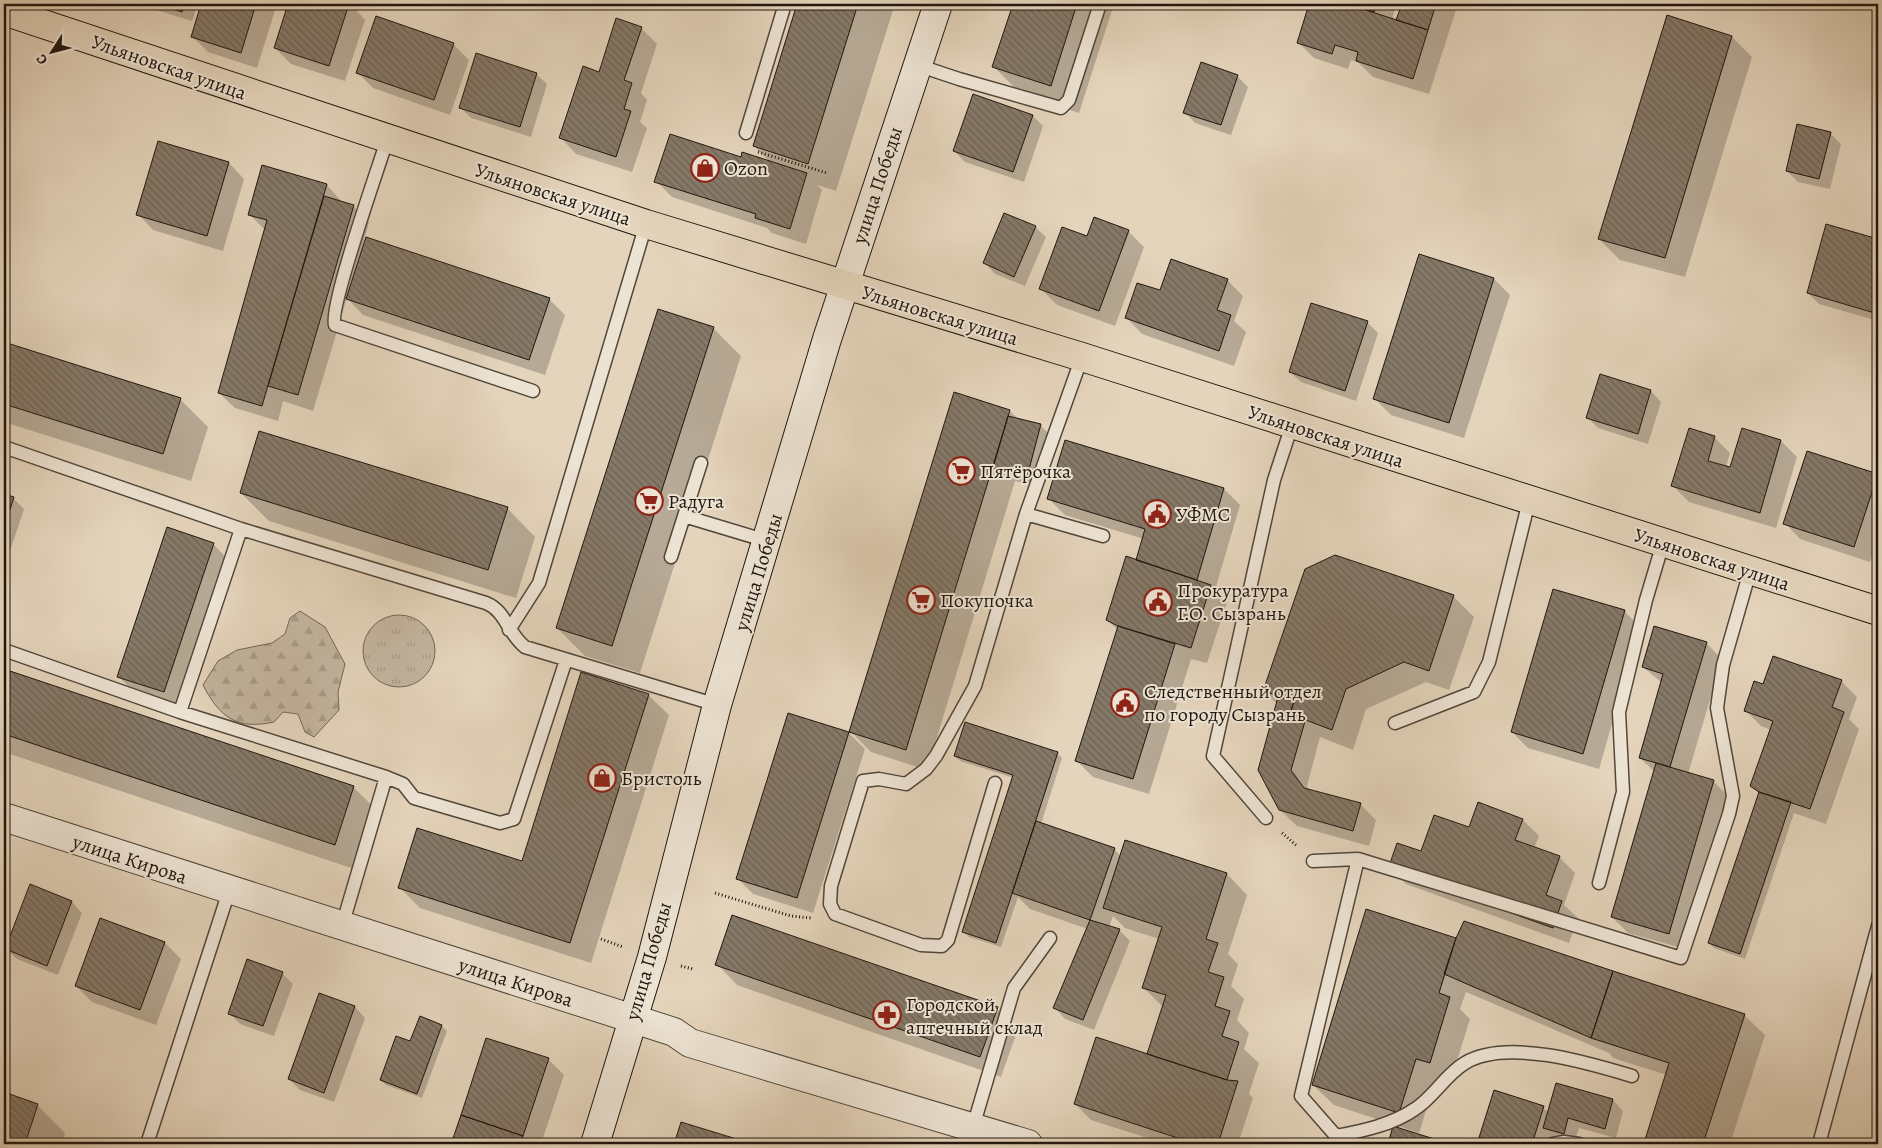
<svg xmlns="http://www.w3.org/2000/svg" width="1882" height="1148" viewBox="0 0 1882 1148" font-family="Alegreya,serif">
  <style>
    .forest { fill: url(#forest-firs); stroke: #726556 }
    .park { fill: url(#park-tufts); stroke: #726556 }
    .shadow { fill: #0003 }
    .building { fill: url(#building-back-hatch); stroke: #20160f }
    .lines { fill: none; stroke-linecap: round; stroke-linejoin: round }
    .service-casing { stroke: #51463a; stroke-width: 15 }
    .tertiary-casing { stroke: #51463a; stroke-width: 30 }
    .secondary-casing { stroke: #20160f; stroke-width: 30 }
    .primary-casing { stroke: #20160f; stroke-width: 30 }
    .path { stroke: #20160f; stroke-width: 3; stroke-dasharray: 1 2.5; stroke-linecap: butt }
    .service { stroke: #ede3d3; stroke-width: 12 }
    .tertiary { stroke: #ede3d3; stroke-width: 28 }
    .secondary { stroke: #ede3d3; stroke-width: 28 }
    .primary { stroke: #e4d4bb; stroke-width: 28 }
    .labels { text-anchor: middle; stroke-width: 4; stroke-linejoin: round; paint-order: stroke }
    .street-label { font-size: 20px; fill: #20160f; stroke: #ede3d3 }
    .poi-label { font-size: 20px; fill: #20160f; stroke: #ede3d3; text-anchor: start }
  </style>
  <defs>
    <pattern id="forest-firs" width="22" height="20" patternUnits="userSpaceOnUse" patternTransform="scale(1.25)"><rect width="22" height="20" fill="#c3b49e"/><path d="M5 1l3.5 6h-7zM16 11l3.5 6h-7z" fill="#a79a87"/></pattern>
    <pattern id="park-tufts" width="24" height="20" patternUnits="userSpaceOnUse" patternTransform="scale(1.25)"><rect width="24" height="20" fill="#c3b49e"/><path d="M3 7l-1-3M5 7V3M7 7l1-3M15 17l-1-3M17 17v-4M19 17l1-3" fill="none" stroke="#a79a87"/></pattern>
    <pattern id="building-back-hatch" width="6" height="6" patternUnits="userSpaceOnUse" patternTransform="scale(1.25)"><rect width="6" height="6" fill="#867968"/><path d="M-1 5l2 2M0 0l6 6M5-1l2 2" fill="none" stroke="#6d6254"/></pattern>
  </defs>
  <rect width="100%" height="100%" fill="#e4d4bb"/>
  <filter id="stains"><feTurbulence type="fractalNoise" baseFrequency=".004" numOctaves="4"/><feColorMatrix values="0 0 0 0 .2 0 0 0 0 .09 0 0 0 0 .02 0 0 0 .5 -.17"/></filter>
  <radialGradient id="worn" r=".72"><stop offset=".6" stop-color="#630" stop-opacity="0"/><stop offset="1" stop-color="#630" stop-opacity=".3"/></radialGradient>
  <!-- forest -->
  <path class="forest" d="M300 611 325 627 345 664 338 692 339 710 314 737 305 732 298 714 283 712 274 722C237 730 220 718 203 685L218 661 237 650 272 643 285 634 290 618Z"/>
  <!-- park -->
  <path class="park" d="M363 651a36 36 0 1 1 72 0a36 36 0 1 1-72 0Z"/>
  <!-- shadow -->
  <path class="shadow" d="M148 4H198L192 21 153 9Z
    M203 4H277L257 68 208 52 192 36Z
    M289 4H351L365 20 345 81 291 64 275 48Z
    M798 4H895L836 191 817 185 822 190 806 244 772 233 767 228 672 197 656 181 742 159 771 163 754 146Z
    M1014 4H1114L1079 113 1022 95 994 67Z
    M1310 4H1396L1392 20 1397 22 1403 4H1458L1429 94 1373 77 1358 62 1351 60 1348 69 1314 58 1298 42Z
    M641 28 657 44 641 93 647 100 640 122 647 128 632 172 576 154 561 138 600 74Z
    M1732 37 1752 57 1685 277 1620 260 1599 239Z
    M453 44 469 60 450 115 373 88 357 72Z
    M536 74 547 84 531 137 471 118 461 108Z
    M1237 76 1248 87 1231 135 1195 123 1185 112Z
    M974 95 1033 116 1043 126 1024 182 965 162 954 151Z
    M1830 133 1841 144 1830 189 1798 182 1787 171Z
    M229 163 244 179 223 251 153 230 138 214Z
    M327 185 342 202 353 206 369 222 363 244 549 299 565 315 545 375 363 315 347 298 313 411 283 401 278 421 235 408 219 393 265 230 249 214Z
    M1827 226 1878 240V321L1819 304 1808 293Z
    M1035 227 1046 237 1025 286 995 274 985 263Z
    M1128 231 1144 247 1115 326 1057 305 1041 289 1087 237Z
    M1420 255 1494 279 1510 295 1464 438 1391 415 1375 399Z
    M1227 280 1243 296 1234 321 1246 332 1234 366 1142 334 1127 318 1161 292Z
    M1367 322 1378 333 1356 401 1301 382 1290 372Z
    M713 328 741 356 640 673 585 656 557 628Z
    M4 343 180 399 208 427 191 481 4 422Z
    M1601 375 1651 391 1661 402 1648 444 1598 428 1587 417Z
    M1010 411 1019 420 1040 425 1051 436 1038 487 1015 481 927 770 871 752 851 732Z
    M1714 437 1730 453 1726 467 1731 469 1781 441 1797 457 1776 528 1689 502 1673 486Z
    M1066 442 1224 489 1240 505 1215 590 1227 602 1207 663 1191 659 1149 794 1093 777 1077 761 1118 630 1107 620 1137 561 1144 539 1065 515 1049 499Z
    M1877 475 1878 537 1870 562 1800 539 1785 523Z
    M241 493 507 508 535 537 516 598 269 521Z
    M4 495 13 498 24 509 10 551 4 549Z
    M213 544 229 560 180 707 134 692 118 676Z
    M1453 596 1474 617 1449 690 1426 682 1366 709 1353 750 1320 737 1307 786 1309 790 1360 804 1376 820 1369 846 1297 826 1280 810 1277 704 1265 691Z
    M1624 611 1640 627 1599 769 1528 748 1512 732Z
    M1706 643 1722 659 1688 774 1713 781 1729 797 1685 949 1628 933 1612 917 1655 772 1640 758 1662 683 1643 667Z
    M4 670 353 787 382 815 363 872 4 752Z
    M1841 681 1857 697 1849 719 1859 729 1826 824 1794 813 1745 959 1714 948 1709 943 1760 794 1752 786 1771 730 1761 726 1745 710 1764 686Z
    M648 695 669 715 591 963 420 908 400 888 523 862Z
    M789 714 849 733 865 749 813 913 753 894 737 878Z
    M1057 753 1062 758 1041 824 1114 849 1121 856 1126 842 1227 874 1247 895 1228 954 1238 964 1231 986 1244 999 1237 1020 1249 1033 1244 1049 1259 1063 1249 1094 1253 1098 1238 1144H1166L1091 1120 1075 1104 1152 1057 1163 1007 1143 987 1159 939 1125 928 1113 916 1109 927 1119 930 1130 941 1094 1030 1065 1019 1055 1008 1088 929 1030 909 1018 897 1001 947 969 937 964 932 1014 778 960 761 955 756Z
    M1523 820 1539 836 1534 848 1559 857 1575 873 1564 905 1578 918 1569 943 1406 884 1390 868 1470 829Z
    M72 902 82 913 58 975 17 959 6 949Z
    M101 919 165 943 181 959 156 1025 92 1002 76 986Z
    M1456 939 1744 1015 1765 1035 1730 1144H1647L1645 1143 1667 1075 1613 1058 1609 1053 1466 992 1460 1009 1470 1019 1450 1083 1436 1079 1419 1133 1334 1105 1313 1085Z
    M717 964 997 1009 1018 1029 1001 1077 737 985Z
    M282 973 293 984 274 1036 240 1024 229 1013Z
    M320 995 355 1007 365 1018 334 1102 300 1090 289 1079Z
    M420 1018 442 1026 447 1031 422 1098 386 1085 381 1080 411 1043Z
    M487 1039 548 1059 564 1075 541 1144H452Z
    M1557 1085 1613 1100 1623 1111 1616 1138 1579 1128 1574 1143 1478 1144 1495 1092 1543 1108 1549 1113Z
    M4 1094 37 1105 65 1133 62 1144H4Z
    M682 1124 751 1144H675Z
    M1394 1128 1446 1144H1389Z"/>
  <!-- building -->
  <path class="building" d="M158 4H184L182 12Z
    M201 4H256L241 53 191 37Z
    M288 4H349L329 66 274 48Z
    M797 4H858L808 164 753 146Z
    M1013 4H1077L1051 86 992 67Z
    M1309 4H1347L1428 30 1413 79 1356 61 1358 52 1335 45 1332 54 1297 43Z
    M1347 4H1376L1374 12Z
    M1402 4H1436L1428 30 1396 20Z
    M1667 15 1732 36 1665 258 1598 239Z
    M376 16 454 43 434 100 356 73Z
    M616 18 642 27 624 80 632 83 624 109 631 111 616 157 559 138 583 66 599 72Z
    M476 53 537 73 520 127 459 108Z
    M1201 62 1238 75 1221 125 1183 113Z
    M973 94 1033 115 1013 172 953 151Z
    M1797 124 1831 132 1819 179 1786 171Z
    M670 134 741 157 742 152 807 173 790 229 755 218 756 214 654 182Z
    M158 141 229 162 207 236 136 215Z
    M262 165 327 184 262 406 218 393 267 220 248 215Z
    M324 196 354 205 298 395 268 386Z
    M1004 213 1036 226 1014 277 983 263Z
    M1094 217 1129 230 1099 311 1039 289 1062 227 1087 236Z
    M1826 224 1878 239V314L1807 293Z
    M366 237 550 298 529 360 346 299Z
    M1419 254 1494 278 1449 423 1373 399Z
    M1171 259 1228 279 1217 310 1231 315 1219 351 1125 318 1137 283 1160 290Z
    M1311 303 1368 321 1345 391 1289 372Z
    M658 309 714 327 612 646 556 628Z
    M4 342 181 398 163 454 4 404Z
    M1600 374 1651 390 1638 434 1586 418Z
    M954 392 1010 410 906 750 849 732Z
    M1008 416 1041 424 1027 477 993 468Z
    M1689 428 1715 436 1708 461 1730 467 1742 428 1781 440 1760 513 1671 486Z
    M259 431 508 507 488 570 240 493Z
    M1065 440 1224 488 1197 580 1136 560 1145 529 1047 499Z
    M1807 451 1878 474 1854 547 1783 524Z
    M4 494 14 497 4 528Z
    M167 527 214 543 164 692 117 677Z
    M1335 555 1454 595 1429 671 1404 662 1346 689 1332 730 1290 714 1294 701 1263 691 1305 569Z
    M1126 556 1211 585 1191 648 1118 626 1106 620Z
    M1553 589 1625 610 1583 754 1511 732Z
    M1118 626 1175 644 1133 779 1075 761Z
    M1654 626 1707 642 1670 767 1639 758 1663 674 1642 667Z
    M1773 656 1842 680 1832 707 1844 712 1810 809 1759 792 1750 786 1773 721 1744 711 1754 681 1763 684Z
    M4 669 354 786 335 845 4 734Z
    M581 672 649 694 570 943 398 888 417 828 522 861Z
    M1278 697 1294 701 1290 714 1306 718 1291 770 1304 788 1361 803 1353 831 1279 810 1258 770Z
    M788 713 849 732 797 898 736 879Z
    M965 722 1058 752 996 943 962 932 1013 775 954 756Z
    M1656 763 1714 780 1669 934 1611 917Z
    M1759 792 1791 802 1740 954 1708 943Z
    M1478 802 1523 819 1515 840 1560 856 1546 895 1562 901 1553 928 1388 869 1397 843 1421 851 1434 815 1469 827Z
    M1036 821 1115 848 1090 920 1012 893Z
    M1125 840 1227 873 1206 939 1218 943 1208 972 1224 977 1215 1006 1230 1011 1222 1036 1239 1042 1227 1080 1147 1054 1166 995 1142 988 1162 927 1103 908Z
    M30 884 72 901 47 966 5 949Z
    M1366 909 1456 938 1439 993 1450 997 1430 1063 1416 1059 1399 1113 1312 1085Z
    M732 915 998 1007 980 1057 715 965Z
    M100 918 165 942 140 1010 75 986Z
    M1090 920 1120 929 1083 1020 1053 1008Z
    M1464 921 1613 971 1591 1038 1444 974 1456 938Z
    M247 959 283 972 263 1026 228 1014Z
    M1613 971 1745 1014 1703 1144 1644 1143 1669 1063 1591 1038Z
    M319 993 355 1006 324 1093 288 1079Z
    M420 1016 442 1025 417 1094 380 1080 396 1036 410 1041Z
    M1096 1037 1227 1080 1238 1081 1218 1144H1196L1074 1104Z
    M486 1038 549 1058 523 1136 461 1115Z
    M1556 1083 1613 1099 1605 1129 1568 1118 1564 1134 1543 1128Z
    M1494 1090 1544 1106 1532 1144H1477Z
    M4 1092 38 1104 25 1144H4Z
    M461 1115 523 1136 520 1144H451Z
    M681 1122 753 1144H674Z
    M1393 1126 1450 1144H1388Z"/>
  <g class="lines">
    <defs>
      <path id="service" d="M917 65 959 79 1061 108 1069 100 1100 4
        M746 133 785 4
        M387 140C379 166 328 310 335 325L533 391
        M4 447 241 529 486 603C506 611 508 634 525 647L717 705
        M1026 514 1103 536
        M684 516 767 541
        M671 557 701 463
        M509 630 539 583 646 224
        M4 650 180 712 386 777 403 784 414 798 500 823 514 819 566 660
        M180 712 241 529
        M1395 723 1474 692 1489 662 1529 501
        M995 783 948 940 942 946 921 945 835 914 830 904 831 886 863 781 879 779 906 784 926 769 936 756 975 686 1026 514 1082 357
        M1266 818 1213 756 1274 480 1292 425
        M1358 859 1681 958 1729 814 1733 796 1717 708 1723 665 1750 571
        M1313 861 1358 859 1301 1096 1336 1136 1335 1144
        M1599 883 1623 792 1619 712 1646 600 1663 543
        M342 926 386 777
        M973 1127 1014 988 1050 938
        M1336 1136C1362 1131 1392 1125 1415 1109 1434 1097 1445 1075 1465 1063 1507 1038 1589 1063 1632 1076
        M147 1144 229 891
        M1553 1144 1564 1142 1579 1144
        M1819 1144 1878 926"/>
      <path id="tertiary" d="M4 817 674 1032 690 1043 1028 1144"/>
      <path id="secondary" d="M595 1144 652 957 717 705 827 339 938 4"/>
      <path id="primary" d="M4 11 646 224 1082 357 1878 611"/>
    </defs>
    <!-- service casing -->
    <use href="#service" class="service-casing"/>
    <!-- tertiary casing -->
    <use href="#tertiary" class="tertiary-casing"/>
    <!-- secondary casing -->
    <use href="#secondary" class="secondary-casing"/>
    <!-- primary casing -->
    <use href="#primary" class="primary-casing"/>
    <!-- path -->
    <path class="path" d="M758 152 827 173
      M1282 833 1296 845
      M715 893 791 916 811 918
      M601 939 623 947
      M681 966 693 969"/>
    <!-- service -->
    <use href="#service" class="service"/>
    <!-- tertiary -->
    <use href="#tertiary" class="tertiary"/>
    <!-- secondary -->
    <use href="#secondary" class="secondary"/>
    <!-- primary -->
    <use href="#primary" class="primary"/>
  </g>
  <!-- icons -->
  <defs>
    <symbol id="shop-ring" viewBox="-11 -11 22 22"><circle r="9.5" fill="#ede3d3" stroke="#8f2418" stroke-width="1.5"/><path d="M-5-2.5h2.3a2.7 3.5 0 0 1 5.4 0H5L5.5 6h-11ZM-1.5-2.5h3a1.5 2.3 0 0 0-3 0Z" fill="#8f2418"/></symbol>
    <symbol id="supermarket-ring" viewBox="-11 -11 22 22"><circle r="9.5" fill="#ede3d3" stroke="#8f2418" stroke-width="1.5"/><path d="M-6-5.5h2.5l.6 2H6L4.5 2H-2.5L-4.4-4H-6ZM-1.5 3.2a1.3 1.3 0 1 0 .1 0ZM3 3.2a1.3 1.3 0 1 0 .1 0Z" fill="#8f2418"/></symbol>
    <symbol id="civic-ring" viewBox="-11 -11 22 22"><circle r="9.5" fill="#ede3d3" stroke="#8f2418" stroke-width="1.5"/><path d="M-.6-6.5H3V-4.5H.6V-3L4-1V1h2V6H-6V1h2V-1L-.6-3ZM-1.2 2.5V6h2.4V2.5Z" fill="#8f2418"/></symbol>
    <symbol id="pharmacy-ring" viewBox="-11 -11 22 22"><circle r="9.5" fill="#ede3d3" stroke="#8f2418" stroke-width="1.5"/><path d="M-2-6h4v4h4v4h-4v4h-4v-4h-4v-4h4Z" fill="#8f2418"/></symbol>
  </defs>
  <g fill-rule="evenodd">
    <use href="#shop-ring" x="689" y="152" width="32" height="32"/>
    <use href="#supermarket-ring" x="945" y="455" width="32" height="32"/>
    <use href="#supermarket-ring" x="633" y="485" width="32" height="32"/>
    <use href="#civic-ring" x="1141" y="498" width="32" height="32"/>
    <use href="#supermarket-ring" x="905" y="584" width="32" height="32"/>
    <use href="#civic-ring" x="1142" y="586" width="32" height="32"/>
    <use href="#civic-ring" x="1109" y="687" width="32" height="32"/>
    <use href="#shop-ring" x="586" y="762" width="32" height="32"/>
    <use href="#pharmacy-ring" x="871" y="999" width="32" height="32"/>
  </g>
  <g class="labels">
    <!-- street labels -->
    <g class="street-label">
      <text transform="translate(169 67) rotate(19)" y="7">Ульяновская улица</text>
      <text transform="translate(877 185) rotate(-72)" y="7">улица Победы</text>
      <text transform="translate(553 194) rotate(18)" y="7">Ульяновская улица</text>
      <text transform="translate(940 315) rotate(17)" y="7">Ульяновская улица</text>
      <text transform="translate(1326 436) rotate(18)" y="7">Ульяновская улица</text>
      <text transform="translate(1712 559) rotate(18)" y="7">Ульяновская улица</text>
      <text transform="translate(758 572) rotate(-73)" y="7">улица Победы</text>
      <text transform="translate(130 859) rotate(18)" y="7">улица Кирова</text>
      <text transform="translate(648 961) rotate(-74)" y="7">улица Победы</text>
      <text transform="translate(516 982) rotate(18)" y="7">улица Кирова</text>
    </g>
    <!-- poi labels -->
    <g class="poi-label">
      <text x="724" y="175">Ozon</text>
      <text x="980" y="478">Пятёрочка</text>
      <text x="668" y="508">Радуга</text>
      <text x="1176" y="521">УФМС</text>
      <text x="1177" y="597">Прокуратура<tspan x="1177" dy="23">Г.О. Сызрань</tspan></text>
      <text x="940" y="607">Покупочка</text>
      <text x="1144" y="698">Следственный отдел<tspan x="1144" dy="23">по городу Сызрань</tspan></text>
      <text x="621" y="785">Бристоль</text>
      <text x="906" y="1011">Городской<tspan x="906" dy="23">аптечный склад</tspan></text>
    </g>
  </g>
  <!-- margin -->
  <rect width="1882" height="1148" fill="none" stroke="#e4d4bb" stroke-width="20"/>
  <rect x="5" y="5" width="1872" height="1138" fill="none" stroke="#20160f" stroke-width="2.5"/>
  <rect x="10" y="10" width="1862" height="1128" fill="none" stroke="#20160f"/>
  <!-- north arrow -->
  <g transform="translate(52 52) rotate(234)" stroke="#ede3d3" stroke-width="4" paint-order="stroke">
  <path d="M0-4L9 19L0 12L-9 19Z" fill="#20160f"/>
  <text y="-8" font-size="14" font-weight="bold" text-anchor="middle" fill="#20160f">С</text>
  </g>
  <rect width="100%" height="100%" filter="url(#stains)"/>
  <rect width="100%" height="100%" fill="url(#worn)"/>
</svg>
